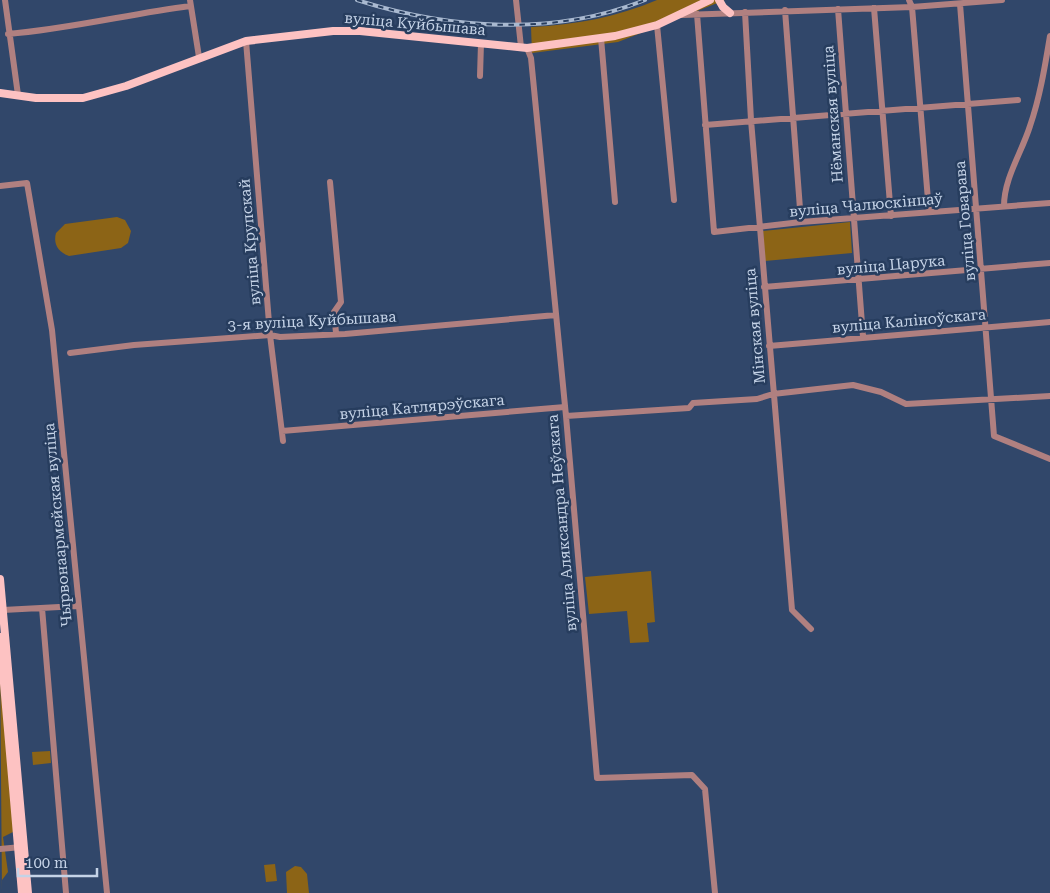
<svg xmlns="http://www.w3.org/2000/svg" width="1050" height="893" viewBox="0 0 1050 893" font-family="'Roboto Serif',serif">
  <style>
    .green { fill: #8c6416 }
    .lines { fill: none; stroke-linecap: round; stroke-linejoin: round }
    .minor { stroke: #b08080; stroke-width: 6 }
    .major { stroke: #fdc2c2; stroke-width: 8 }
    .rail-casing { stroke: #a9b9d0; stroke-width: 4 }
    .rail { stroke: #273d5e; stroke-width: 2; stroke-dasharray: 5.5; stroke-linecap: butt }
    .labels { text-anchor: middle; stroke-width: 5; stroke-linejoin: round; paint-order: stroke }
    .street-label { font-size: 15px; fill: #c5d3e7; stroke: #273d5e }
  </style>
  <rect width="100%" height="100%" fill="#31476a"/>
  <!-- green -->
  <path class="green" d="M657 0H725L618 42 532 53 531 27C575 25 617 17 657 0Z
    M117 217 125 220 131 231 128 243 121 248 69 256C58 252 53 244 56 233L65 224Z
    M850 222 852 253 765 261 763 231Z
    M651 571 655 622 647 623 649 642 630 643 627 611 589 614 585 577Z
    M0 654 17 830 3 837 8 872 2 880V893Z
    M50 751 51 763 33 765 32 752Z
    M275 864 277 881 266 882 264 865Z
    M295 866 301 867 307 874 309 893H287L286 872Z"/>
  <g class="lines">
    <!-- minor -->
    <path class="minor" d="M5 0 18 95
      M190 0 199 57
      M516 0 521 47
      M909 0 912 7 929 212
      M960 4 994 436 1050 459
      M874 8 891 216
      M838 9 863 337
      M785 10 801 222
      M745 12 751 120 792 610 811 629
      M697 14 714 232 801 222 1050 203
      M682 15 912 7 1002 0
      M657 25 674 200
      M8 34C69 29 129 14 190 6
      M601 38 615 202
      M246 41 270 335 283 441
      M527 48 531 58 566 416 597 778 692 775 705 789 715 893
      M480 76 481 43
      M705 125 1018 100
      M330 182 341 302 334 312 336 333
      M0 186 27 183 52 330 107 893
      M1004 206C1004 178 1022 152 1030 126 1040 97 1045 66 1050 36
      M764 287 1050 263
      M769 346 1050 322
      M70 353 134 345 270 335 280 337 345 334 556 315
      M566 416 689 408 693 403 757 399 773 394 853 385 881 392 906 404 1050 396
      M282 431 565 407
      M42 608 66 893
      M3 610 78 606
      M0 849 21 847"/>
    <!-- major -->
    <path class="major" d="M719 0 723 7 730 13
      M0 93 36 98H83L126 86 246 41 333 31H360L527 48 615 36 657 25 710 0
      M0 579 28 893
      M0 637 22 893"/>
    <defs>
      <path id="rail" d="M357 0C448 29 554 37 645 0"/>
    </defs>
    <!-- rail casing -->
    <use href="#rail" class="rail-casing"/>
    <!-- rail -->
    <use href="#rail" class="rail"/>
  </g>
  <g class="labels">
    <!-- street labels -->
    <g class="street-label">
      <text transform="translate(415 24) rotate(5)" y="5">вуліца Куйбышава</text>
      <text transform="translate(833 114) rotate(-94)" y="5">Нёманская вуліца</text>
      <text transform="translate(866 205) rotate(-5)" y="5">вуліца Чалюскінцаў</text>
      <text transform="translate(965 221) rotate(-95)" y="5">вуліца Говарава</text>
      <text transform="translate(250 242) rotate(-95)" y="5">вуліца Крупскай</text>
      <text transform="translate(891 265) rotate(-5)" y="5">вуліца Царука</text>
      <text transform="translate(312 321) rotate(-3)" y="5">3-я вуліца Куйбышава</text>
      <text transform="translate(909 321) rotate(-5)" y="5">вуліца Каліноўскага</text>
      <text transform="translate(755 326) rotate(-95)" y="5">Мінская вуліца</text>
      <text transform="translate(422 407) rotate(-5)" y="5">вуліца Катлярэўскага</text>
      <text transform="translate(562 523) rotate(-95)" y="5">вуліца Аляксандра Неўскага</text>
      <text transform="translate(58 525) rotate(-95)" y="5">Чырвонаармейская вуліца</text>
    </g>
  </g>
  <!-- scale -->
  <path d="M18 868v8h79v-8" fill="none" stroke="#c5d3e7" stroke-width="2.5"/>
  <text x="25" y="868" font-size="15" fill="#c5d3e7" stroke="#273d5e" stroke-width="4" paint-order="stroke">100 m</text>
</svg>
